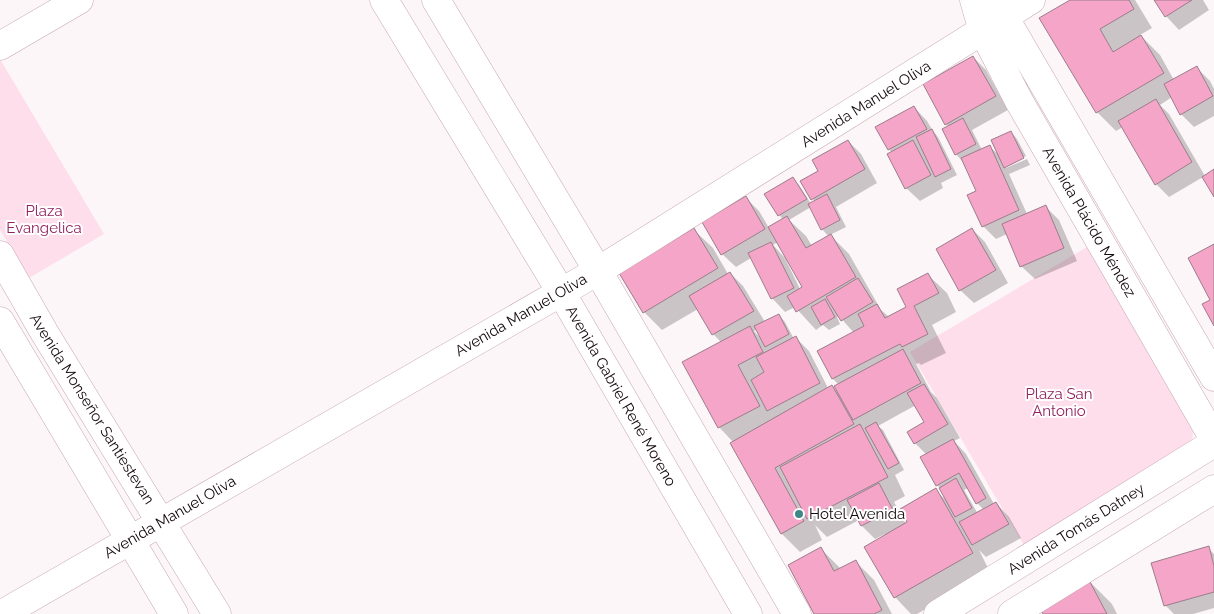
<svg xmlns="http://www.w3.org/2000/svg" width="1214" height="614" viewBox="0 0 1214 614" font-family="Raleway,sans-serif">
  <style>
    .green { fill: #fddeea }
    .shadow { fill: #0003; fill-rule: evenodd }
    .building { fill: #f4a5c8; stroke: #9c7d8a }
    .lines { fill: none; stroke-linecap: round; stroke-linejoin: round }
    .minor-casing { stroke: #c6a6b3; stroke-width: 29 }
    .minor { stroke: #fff; stroke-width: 28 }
    .poi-dot { fill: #3f888a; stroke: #fff; stroke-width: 2 }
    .labels { text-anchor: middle; stroke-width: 4; stroke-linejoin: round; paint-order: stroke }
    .street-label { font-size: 15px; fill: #13080d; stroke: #fff }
    .park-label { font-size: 15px; fill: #91215f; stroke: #fff }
    .poi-label { font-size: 15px; fill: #13080d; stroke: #fff; text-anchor: start }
  </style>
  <rect width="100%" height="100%" fill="#fdf6f9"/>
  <!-- green -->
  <path class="green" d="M0 59 104 234 29 278 0 230Z
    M1087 247 1189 421 1193 432 1192 445 1025 547 910 352Z"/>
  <!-- shadow -->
  <path class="shadow" d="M1072 0H1135L1152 28 1140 35 1160 55 1174 80 1197 68 1210 81 1214 89V116L1194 127 1181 114 1172 97 1160 105 1169 114 1205 176 1214 171V195L1203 177 1169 197 1156 184 1123 127 1116 131 1097 112Z
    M1156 0H1203L1209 10 1179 30 1166 16Z
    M973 57 986 70 1008 110 972 130 982 150 990 147 1000 156 1011 132 1017 139 1026 156 1006 165V168L1027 159 1030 165 1009 174 1027 214 1045 206 1059 220 1077 261 1035 279 1021 266 1007 234 996 239 983 226 978 192 964 160 962 161 956 154 949 127 946 124Z
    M914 107 927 121 933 131 938 137 957 175 941 183 943 188 920 201 906 188 892 153 889 149Z
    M848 141 861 154 877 183 836 207 846 227 830 235 849 254 881 310 889 317 908 307 928 275 947 293 956 312 932 325 946 353 921 365 919 363 916 364 931 392 937 398 960 438 954 441 966 454 994 504 996 503 1009 517 1021 538 986 557 979 550 990 572 917 614H911L895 597 885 534 875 539 862 526 859 520 827 537 815 525 822 540 800 552 782 534 733 442 719 427 721 342 713 334 698 309 662 330 644 312 694 230 713 248 728 274 730 273 743 286 765 322 779 315 785 322 794 339 796 338 809 351 828 388 832 386 838 393 839 385 833 379 819 351 854 333 839 316 837 317 840 324 829 330 823 325 816 330 795 307 785 312 772 298 751 258 736 267 722 254 746 198 759 211 769 228 783 220 766 195 793 179 799 185 811 204 815 202 802 181 820 171ZM811 207 822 229 829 237 812 246 806 236 789 220ZM778 242 803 287 800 289 785 258 773 245ZM757 329 761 339 754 331ZM916 405 926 423 915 443 927 455 937 485 942 490 947 501 935 490 906 524 894 502 905 496 895 475 904 470 883 430 878 426ZM968 488 977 503 984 510 978 514 964 490Z
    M972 229 985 242 1008 283 974 303 960 290Z
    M1208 548 1214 554V608L1193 614H1174L1165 605Z
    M821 549 841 569 855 561 874 580 892 614H815Z
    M1089 581 1112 604 1117 614H1044Z"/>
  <!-- building -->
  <path class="building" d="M1070 0H1129L1134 9 1100 29 1113 52 1141 35 1164 73 1096 113 1039 18Z
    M1154 0H1192L1165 17Z
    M973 56 996 96 945 125 923 84Z
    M1197 66 1213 96 1180 115 1164 84Z
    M1156 99 1192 162 1155 185 1118 121Z
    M914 106 927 129 888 150 875 127Z
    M963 118 976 144 955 155 942 129Z
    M932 129 951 169 935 177 916 137Z
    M1011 131 1024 158 1004 168 991 140Z
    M848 140 865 169 811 200 800 181 818 171 812 160Z
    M913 140 931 175 905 189 887 154Z
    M990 145 1019 210 982 227 967 195 976 191 961 158Z
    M1214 169V197L1202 177Z
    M793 177 807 199 778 216 764 194Z
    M827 194 840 220 821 230 808 204Z
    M746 196 765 229 721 255 702 222Z
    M1046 205 1064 248 1020 267 1002 224Z
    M787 216 806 248 831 234 856 277 796 312 787 296 802 287 768 227Z
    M694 228 718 268 643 313 619 273Z
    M972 228 996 270 959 291 936 249Z
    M771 242 794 288 771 299 748 253Z
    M1214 244V326L1202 304 1210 300 1188 258Z
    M730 272 754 311 712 335 689 296Z
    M928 273 939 293 914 306 928 334 902 347 900 344 832 379 817 351 864 326 858 314 877 304 885 318 906 307 897 289Z
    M858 278 873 302 841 321 826 297Z
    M825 299 835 317 821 325 811 307Z
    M779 314 789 334 765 347 754 326Z
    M750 326 763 352 738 365 760 406 718 428 682 362Z
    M796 336 820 383 767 411 751 380 764 372 756 357Z
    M903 349 921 383 853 420 834 386Z
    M924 384 948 424 914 444 907 432 924 422 907 393Z
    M832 385 854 424 775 468 804 521 781 534 730 443Z
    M876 422 899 463 888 469 865 428Z
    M860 424 888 477 807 519 780 467Z
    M953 439 986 498 976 504 959 473 936 486 920 457Z
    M956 478 972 508 955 517 939 488Z
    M879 483 893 510 861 526 847 500Z
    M936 488 973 553 894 598 864 547 907 522 900 509Z
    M996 502 1009 524 972 545 959 522Z
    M1209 546 1214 566V592L1164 606 1151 563Z
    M821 547 834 571 856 560 882 610 874 614H814L788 565Z
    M1089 580 1107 614H1043L1039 607Z"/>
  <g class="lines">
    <defs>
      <path id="minor" d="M384 0 561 292 748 614
        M436 0 598 271 797 614
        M974 0 983 31 1019 101 1214 439
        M995 1 1214 377
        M0 46 79 0
        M0 255 44 332 217 614
        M0 321 174 614
        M2 614 598 271 1031 0
        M938 614 1214 443
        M1012 614 1214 489"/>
    </defs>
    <!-- minor casing -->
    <use href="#minor" class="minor-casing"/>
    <!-- minor -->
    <use href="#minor" class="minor"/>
  </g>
  <!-- markers -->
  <circle class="poi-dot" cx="799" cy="514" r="5"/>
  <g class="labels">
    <!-- street labels -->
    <g class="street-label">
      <text transform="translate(866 104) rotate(-32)" y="5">Avenida Manuel Oliva</text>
      <text transform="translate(1089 222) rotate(60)" y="5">Avenida Plácido Méndez</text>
      <text transform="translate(521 315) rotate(-30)" y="5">Avenida Manuel Oliva</text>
      <text transform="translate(621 396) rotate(60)" y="5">Avenida Gabriel René Moreno</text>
      <text transform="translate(92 409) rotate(58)" y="5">Avenida Monseñor Santiestevan</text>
      <text transform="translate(170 517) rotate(-30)" y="5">Avenida Manuel Oliva</text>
      <text transform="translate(1076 529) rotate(-32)" y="5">Avenida Tomás Datney</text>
    </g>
    <!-- park labels -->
    <g class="park-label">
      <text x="44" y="216">Plaza<tspan x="44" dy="17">Evangelica</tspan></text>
      <text x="1059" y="399">Plaza San<tspan x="1059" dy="17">Antonio</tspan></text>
    </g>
    <!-- poi labels -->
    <g class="poi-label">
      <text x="809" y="519">Hotel Avenida</text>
    </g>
  </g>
</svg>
